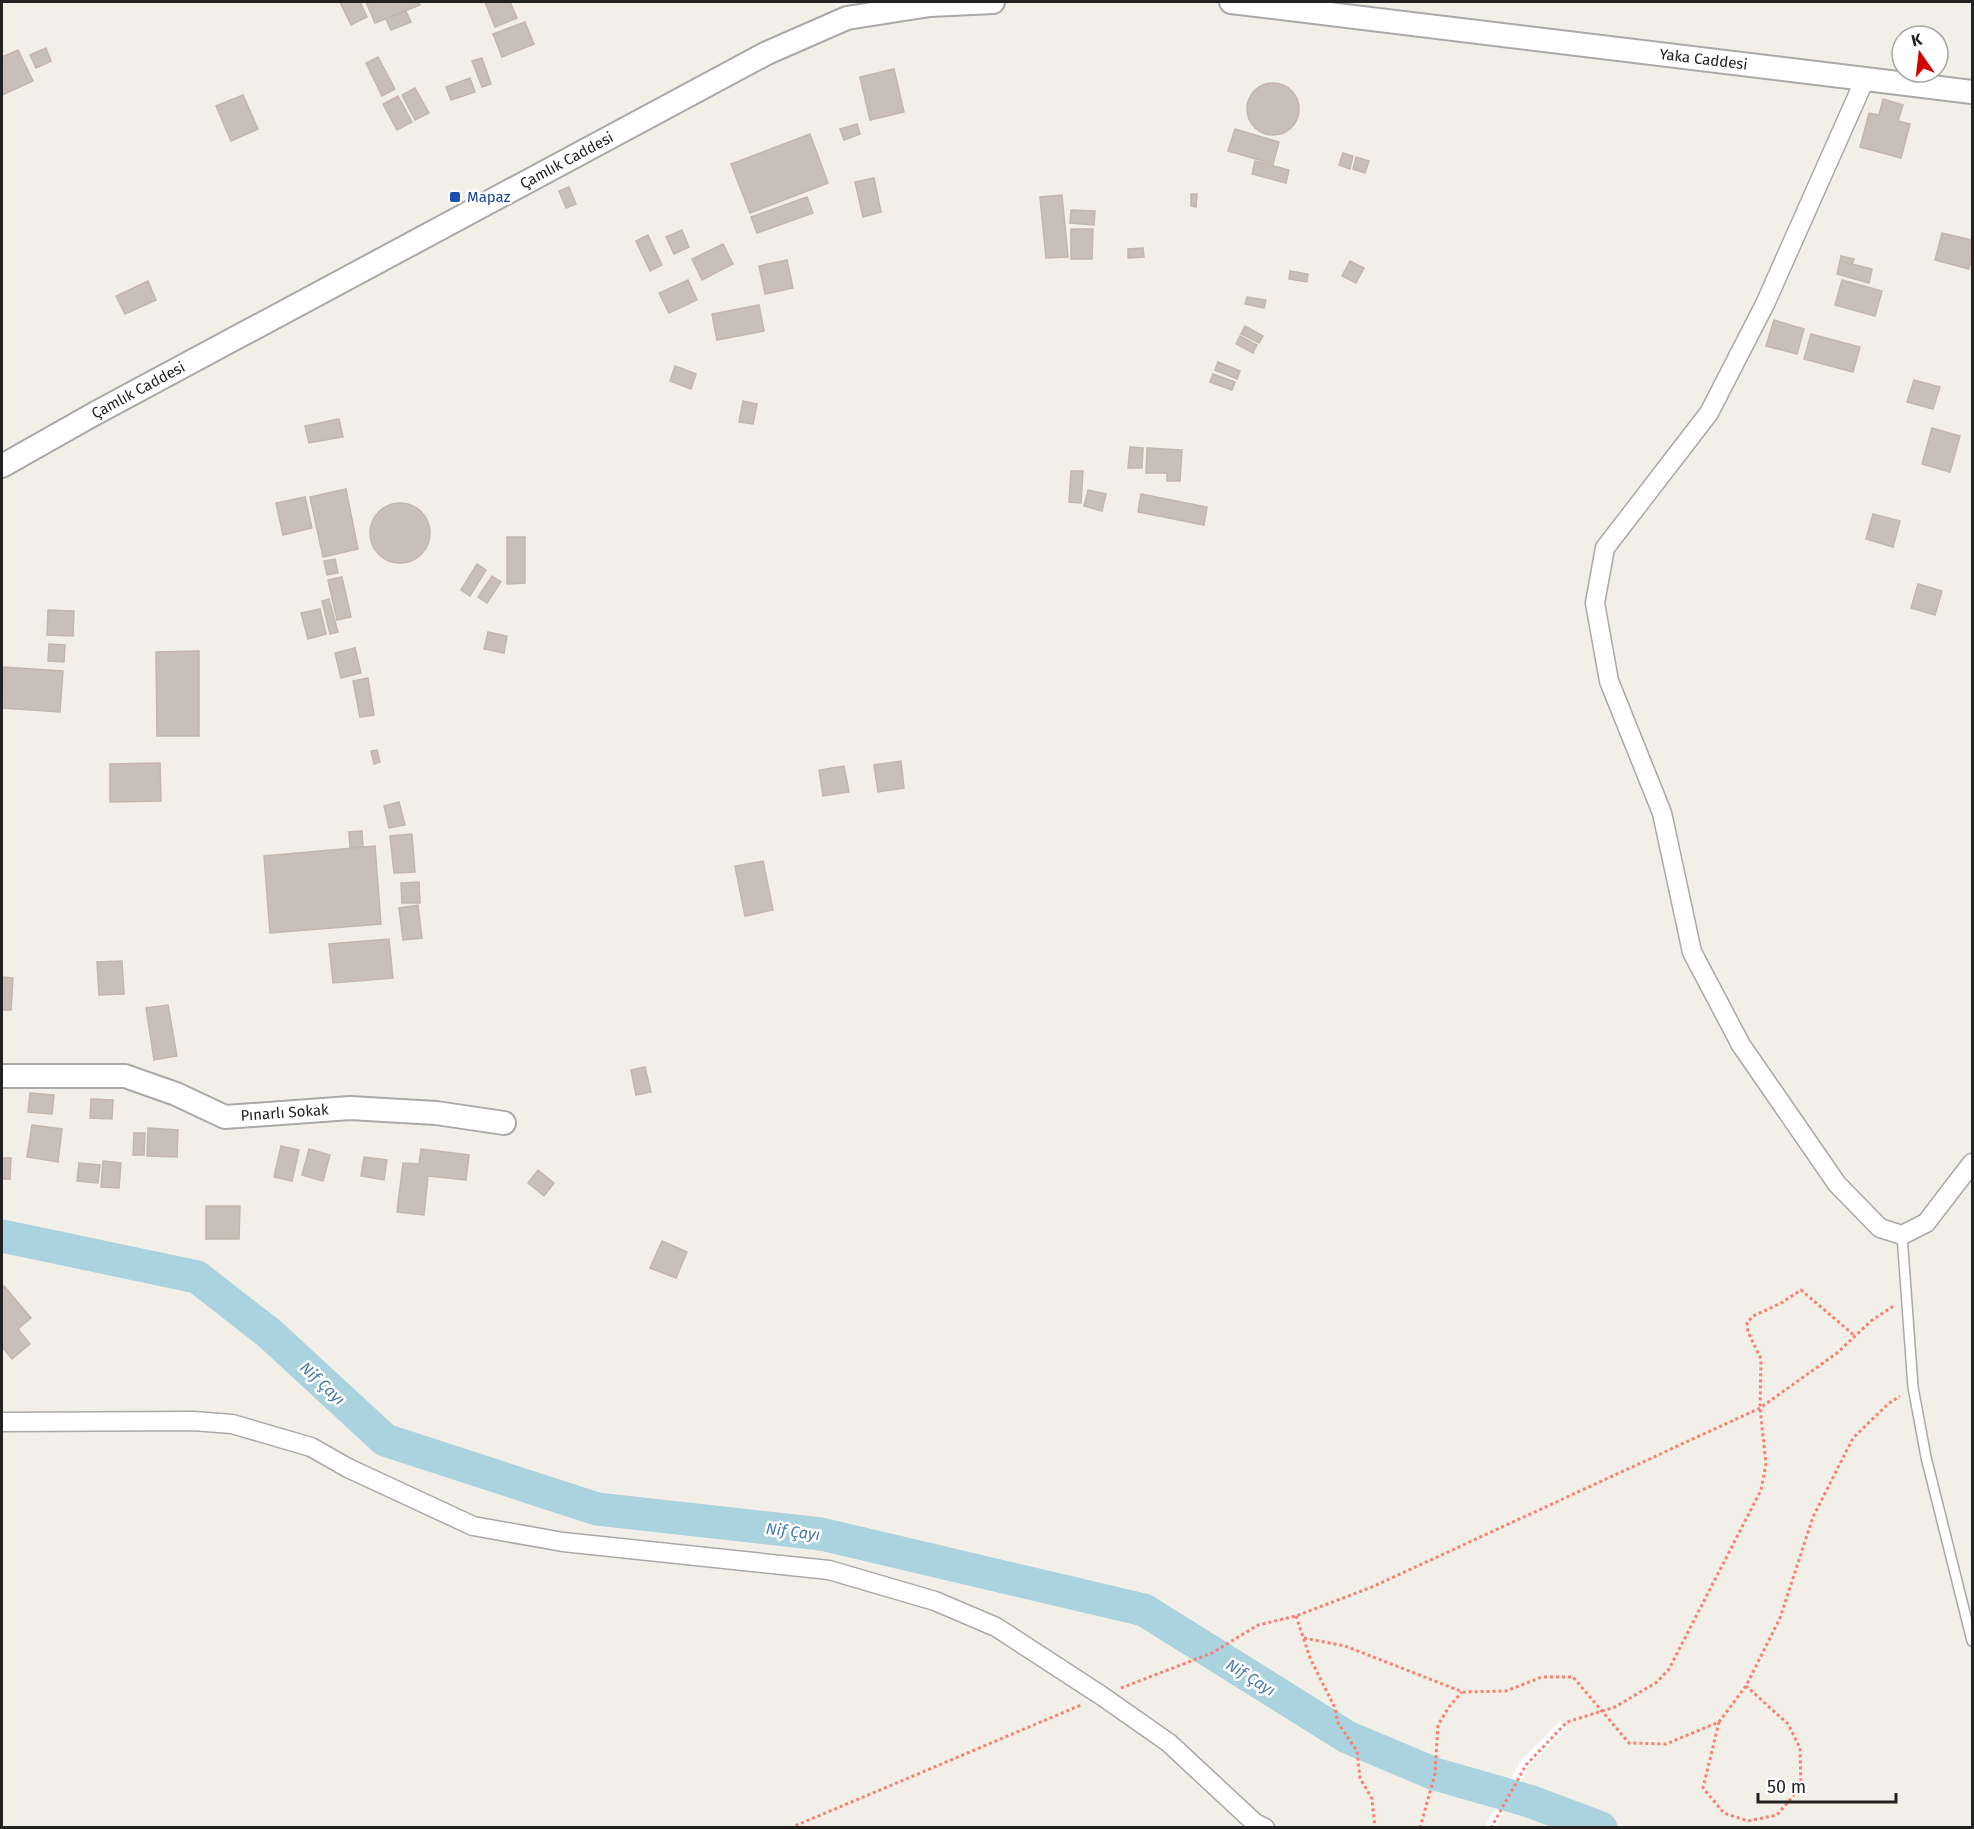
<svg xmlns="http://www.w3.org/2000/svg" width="1974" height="1829" viewBox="0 0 1974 1829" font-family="'Fira Sans',sans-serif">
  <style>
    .pier { fill: #fff }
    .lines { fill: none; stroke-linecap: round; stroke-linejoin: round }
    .river { stroke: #aad3df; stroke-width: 33 }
    .building { fill: #c7bfb8; stroke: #c4b6ab; stroke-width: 1.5 }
    .service-casing { stroke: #a9a9a9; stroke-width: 12 }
    .minor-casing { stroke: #a9a9a9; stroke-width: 21 }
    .tertiary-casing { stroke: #a9a9a9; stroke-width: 26 }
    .path { stroke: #fa8072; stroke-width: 3; stroke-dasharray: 3 3; stroke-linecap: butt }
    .service { stroke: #fff; stroke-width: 9 }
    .minor { stroke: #fff; stroke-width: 18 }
    .tertiary { stroke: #fff; stroke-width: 22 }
    .transit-dot { fill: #1a4fb4; stroke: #fff; stroke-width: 2 }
    .labels { text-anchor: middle; stroke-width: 5; stroke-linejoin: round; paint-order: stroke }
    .street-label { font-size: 15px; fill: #222; stroke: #fff }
    .transit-label { font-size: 15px; fill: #164399; stroke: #fff; text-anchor: start }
    .water-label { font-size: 16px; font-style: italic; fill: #4a7aab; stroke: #fff }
  </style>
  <rect width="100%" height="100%" fill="#f2efe9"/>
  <!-- pier -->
  <path class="pier" d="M1560 1721 1567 1728 1529 1766 1496 1827H1485L1520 1762Z"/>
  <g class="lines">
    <!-- river -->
    <path class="river" d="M2 1236 197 1277 269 1333 385 1440 597 1509 821 1534 1144 1610 1347 1737 1435 1774 1529 1801 1601 1828"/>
  </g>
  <!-- building -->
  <path class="building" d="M340 2H360L367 17 351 25Z
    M366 2H418L420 5 375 23Z
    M485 2H510L517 18 495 27Z
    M406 11 411 22 391 30 386 19Z
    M525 22 534 44 502 57 493 34Z
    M46 48 51 61 36 68 30 55Z
    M18 50 33 81 2 95V57Z
    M378 57 395 89 382 96 366 63Z
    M482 58 491 84 482 87 472 61Z
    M894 69 904 112 870 120 860 77Z
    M470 78 475 92 451 100 446 87Z
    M1247 109a26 26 0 1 1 52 0a26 26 0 1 1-52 0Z
    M415 88 429 113 415 120 402 95Z
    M243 95 258 129 231 141 216 106Z
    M398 96 412 122 397 130 383 104Z
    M1883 99 1903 105 1898 121 1910 124 1901 158 1860 147 1869 113 1879 115Z
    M857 124 860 134 844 140 840 129Z
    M1235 129 1279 142 1273 164 1228 151Z
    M810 134 828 183 750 213 731 164Z
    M1343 153 1353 156 1350 169 1339 165Z
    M1356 157 1369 161 1365 173 1353 169Z
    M1255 161 1289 170 1286 183 1252 174Z
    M874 178 881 212 863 217 855 182Z
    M569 187 576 204 566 208 559 191Z
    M1191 194H1197L1196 207 1191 206Z
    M1062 195 1068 257 1046 258 1040 197Z
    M807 197 813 213 757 233 751 217Z
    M1071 210 1095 211 1094 225 1070 223Z
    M1071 229H1093L1092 259H1071Z
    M682 230 689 247 674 254 666 237Z
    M1942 233 1972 240V256L1969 269 1935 260Z
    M648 235 662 265 650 271 636 241Z
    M723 244 733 264 702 280 692 259Z
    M1143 248 1144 257 1128 258V249Z
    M1841 256 1854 259 1852 264 1840 261Z
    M787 260 793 288 765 294 759 266Z
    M1350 261 1364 268 1356 283 1342 276Z
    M1840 261 1872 269 1869 283 1837 274Z
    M1290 271 1308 274 1307 282 1289 279Z
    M688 280 697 300 669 313 659 293Z
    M1842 280 1882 291 1875 316 1835 305Z
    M148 281 156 300 125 314 116 296Z
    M1247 297 1266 300 1264 308 1245 304Z
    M759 305 764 331 717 340 712 314Z
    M1774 320 1804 329 1797 354 1766 346Z
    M1245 326 1263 336 1259 343 1241 334Z
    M1811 334 1860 347 1853 372 1804 359Z
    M1240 336 1257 345 1253 353 1236 344Z
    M1218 362 1240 371 1237 379 1215 370Z
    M675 366 696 374 691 389 670 381Z
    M1213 374 1235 382 1232 390 1210 382Z
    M1914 380 1940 387 1933 409 1907 402Z
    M743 401 757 404 753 424 739 422Z
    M339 419 343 437 309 443 305 426Z
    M1932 428 1960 436 1950 472 1922 464Z
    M1130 447 1143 448 1142 468H1128Z
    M1147 448 1182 450 1180 481H1167V473H1146Z
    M1071 471H1083L1081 503 1069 502Z
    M346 489 358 549 323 557 310 497Z
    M1088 490 1106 494 1102 511 1084 506Z
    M1141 494 1207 507 1204 525 1138 512Z
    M305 497 312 528 283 535 276 503Z
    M370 533a30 30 0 1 1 60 0a30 30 0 1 1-60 0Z
    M1873 514 1900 521 1893 547 1866 539Z
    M507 537H525V583L507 584Z
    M335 559 338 573 327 575 324 561Z
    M477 564 486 570 470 596 461 590Z
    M492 576 501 582 487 603 478 597Z
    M342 577 351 617 337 620 328 580Z
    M1918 584 1942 591 1935 615 1911 608Z
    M329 599 338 632 330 634 322 601Z
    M320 609 326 634 308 639 301 613Z
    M48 610 74 611 73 636 47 635Z
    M488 632 507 636 504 653 484 649Z
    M49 644 65 645 64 662 48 661Z
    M355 648 361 673 341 678 335 653Z
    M199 651V736H157L156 652Z
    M3 667 63 671 60 712 2 708Z
    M368 678 374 715 360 717 353 681Z
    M377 750 380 762 374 764 371 751Z
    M901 761 904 788 878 792 874 765Z
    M160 763 161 801 110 802V764Z
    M844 766 849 792 823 796 819 770Z
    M399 802 405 825 389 828 384 806Z
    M362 831 363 847 350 848 349 832Z
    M412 834 415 872 394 873 390 836Z
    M375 846 381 924 270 933 264 856Z
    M763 861 773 910 745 916 735 866Z
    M419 882 420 903H402L401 883Z
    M418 905 422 938 403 940 399 908Z
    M389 939 393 978 333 983 329 944Z
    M122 961 124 994 99 995 97 962Z
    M2 977 13 978 11 1010H2Z
    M168 1005 177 1056 154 1060 146 1008Z
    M645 1067 651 1092 636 1095 631 1070Z
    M30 1093 54 1095 52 1114 28 1112Z
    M91 1099 113 1100 112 1119 90 1118Z
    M32 1125 62 1129 58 1162 27 1157Z
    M148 1128 178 1130 177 1157 147 1156Z
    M134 1133H145L144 1155H133Z
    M281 1146 299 1150 292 1181 274 1177Z
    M309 1149 330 1155 323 1181 302 1175Z
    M421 1149 469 1155 466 1180 428 1176 424 1215 397 1212 403 1163 419 1164Z
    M364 1157 387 1160 384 1180 361 1176Z
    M2 1158H11L10 1179H2Z
    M103 1161 121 1163 119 1188 101 1187Z
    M79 1163 100 1165 98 1183 77 1181Z
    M538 1170 554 1183 544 1196 528 1183Z
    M206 1206H240L239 1239H206Z
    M662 1241 687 1252 676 1278 650 1268Z
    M4 1286 31 1318 18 1329 30 1344 12 1359 2 1347V1289Z"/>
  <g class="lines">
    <defs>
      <path id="service" d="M1902 1235 1913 1387 1926 1457 1972 1641"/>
      <path id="minor" d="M1865 79 1765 304 1709 413 1605 548 1595 603 1609 681 1662 813 1692 952 1741 1045 1837 1184 1880 1228 1902 1235 1926 1223 1972 1163
        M2 1422 193 1421 232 1424 311 1447 348 1468 473 1526 563 1542 829 1570 935 1601 996 1627 1102 1696 1169 1743 1255 1823 1265 1828"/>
      <g id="tertiary">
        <path id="s1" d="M1231 2 1972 92"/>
        <path id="s2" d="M2 466 94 414 767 53 847 18 930 5 993 2"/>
        <path id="s3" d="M2 1076H125L176 1094 225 1117 350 1108 436 1113 504 1123"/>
      </g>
    </defs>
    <!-- service casing -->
    <use href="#service" class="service-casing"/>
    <!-- minor casing -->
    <use href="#minor" class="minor-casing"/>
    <!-- tertiary casing -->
    <use href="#tertiary" class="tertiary-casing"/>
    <!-- path -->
    <path class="path" d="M1296 1616 1310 1658 1335 1708 1338 1723 1357 1751 1360 1778 1372 1799 1375 1828
      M1304 1638 1345 1646 1463 1692 1506 1691 1542 1677H1573L1629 1743 1666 1744 1719 1722 1746 1686 1780 1618 1813 1517 1853 1438 1888 1404 1900 1396
      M1121 1688 1212 1653 1258 1625 1296 1616 1372 1587 1760 1408 1837 1353 1871 1321 1895 1305
      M1719 1722 1703 1788 1724 1813 1748 1821 1777 1815 1801 1787 1800 1748 1788 1724 1746 1686
      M790 1828 1081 1705
      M1420 1828 1435 1774 1438 1725 1449 1707 1462 1692
      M1491 1828 1526 1765 1567 1722 1615 1707 1657 1682 1669 1669 1761 1490 1766 1464 1760 1408 1761 1359 1748 1332 1747 1323 1753 1316 1781 1303 1801 1290 1855 1336"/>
    <!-- service -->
    <use href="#service" class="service"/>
    <!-- minor -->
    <use href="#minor" class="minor"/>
    <!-- tertiary -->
    <use href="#tertiary" class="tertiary"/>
  </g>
  <!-- markers -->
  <rect class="transit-dot" x="449" y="191" width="12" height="12" rx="3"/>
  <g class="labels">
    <!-- street labels -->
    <g class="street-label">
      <text dy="5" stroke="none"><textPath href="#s1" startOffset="476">Yaka Caddesi</textPath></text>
      <text dy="5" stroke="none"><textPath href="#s2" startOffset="642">Çamlık Caddesi</textPath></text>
      <text dy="5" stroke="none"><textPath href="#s2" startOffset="156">Çamlık Caddesi</textPath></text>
      <text dy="5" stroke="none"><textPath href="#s3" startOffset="291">Pınarlı Sokak</textPath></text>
    </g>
    <!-- transit labels -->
    <g class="transit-label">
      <text x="467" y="202">Mapaz</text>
    </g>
    <!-- water labels -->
    <g class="water-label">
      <text transform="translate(323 1383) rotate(43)" y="6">Nif Çayı</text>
      <text transform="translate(793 1531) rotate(7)" y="6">Nif Çayı</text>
      <text transform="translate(1251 1677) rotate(32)" y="6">Nif Çayı</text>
    </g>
  </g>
  <!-- border -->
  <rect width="1974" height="1829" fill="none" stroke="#222222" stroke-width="6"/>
  <!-- north arrow -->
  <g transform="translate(1920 54) rotate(346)"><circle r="28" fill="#ffffff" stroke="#a7a7a7" stroke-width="1.5"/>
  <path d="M0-4.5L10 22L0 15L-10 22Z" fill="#d40000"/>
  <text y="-9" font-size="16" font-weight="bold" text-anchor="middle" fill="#222222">K</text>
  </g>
  <!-- scale -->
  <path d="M1758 1793v9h138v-9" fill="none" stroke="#222222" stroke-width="3"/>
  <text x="1767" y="1793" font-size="18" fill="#222222" stroke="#ffffff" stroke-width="4.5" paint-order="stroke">50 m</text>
</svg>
